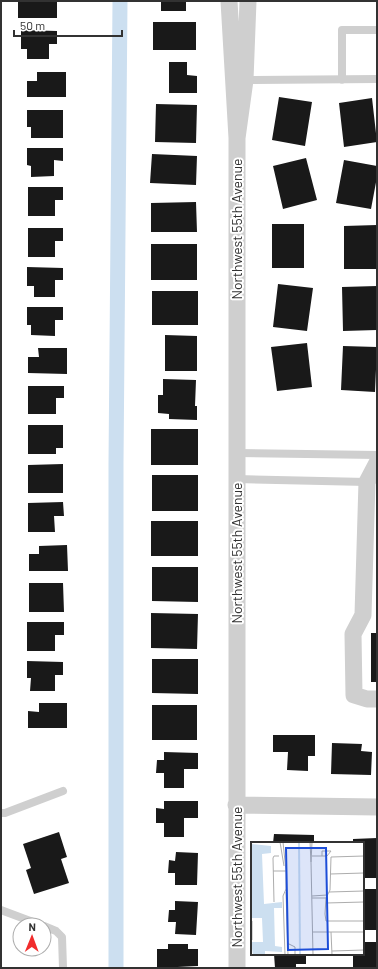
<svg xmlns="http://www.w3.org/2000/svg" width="378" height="969" viewBox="0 0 378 969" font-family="Barlow,sans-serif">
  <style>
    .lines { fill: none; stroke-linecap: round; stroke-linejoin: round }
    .canal { stroke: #ccdff0; stroke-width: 15 }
    .building { fill: #191919 }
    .lane { stroke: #cfcfcf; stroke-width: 8 }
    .street { stroke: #cfcfcf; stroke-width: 17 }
    .labels { text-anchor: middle; stroke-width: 4; stroke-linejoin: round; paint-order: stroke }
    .street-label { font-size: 14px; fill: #323232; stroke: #fff }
    .inset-river { fill: none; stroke: #ccdff0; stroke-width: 2 }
    .inset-road { fill: none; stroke: #adadad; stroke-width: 1 }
    .view { fill: #1d4ed8; fill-opacity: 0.15; stroke: #1d4ed8; stroke-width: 2 }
    .inset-edge { fill: none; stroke: #323232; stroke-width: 2 }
  </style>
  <rect width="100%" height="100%" fill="#fff"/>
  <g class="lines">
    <!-- canal -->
    <path class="canal" d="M116 968V463L120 1"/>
  </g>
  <!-- building -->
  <path class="building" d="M29 1H57V18H18V2Z
    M161 1H186V11H161Z
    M153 22H196V50H153Z
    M21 30 57 31V44H49V59H27V49H21Z
    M169 62H187V75L197 76V93H169Z
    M37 72H66V97H27V81H37Z
    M279 97 312 102 305 146 272 140Z
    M372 98 377 142 344 147 339 103Z
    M156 104 197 105 196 143 155 142Z
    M27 110H63V138H31V127H27Z
    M27 148H63V161L54 160V176L31 177V166L27 165Z
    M152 154 197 156 196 185 150 183Z
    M306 158 317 200 283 209 273 166Z
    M344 160 377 166V177L371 209 336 203Z
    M28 187H63V200H55V216H28Z
    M196 202 197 232H151V203Z
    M272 224H304V268H272Z
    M377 225V269H344V226Z
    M28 228H63V241H55V257H28Z
    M151 244H197V280H151Z
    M27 267 63 268V280H55V297H34V286H27Z
    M278 284 313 288 307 331 273 327Z
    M377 286V330L343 331 342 287Z
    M152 291H198V325H152Z
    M27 307H63V320H55V336L31 335V325H27Z
    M165 335 197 336V371H165Z
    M307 343 312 387 277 391 271 347Z
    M343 346 377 347 375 392 341 390Z
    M38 348H67V374L28 373V357H39Z
    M163 379 196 380 195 406H197V420L169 419V414L158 413V395H163Z
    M28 386H64V398H56V414H28Z
    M28 425H63V448H56V454H28Z
    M151 429H198V465H151Z
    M63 464V493H28V465Z
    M152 475H198V511H152Z
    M63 502 64 516H54L55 532H28V503Z
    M151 521H198V556H151Z
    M67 545 68 571H29V554H39V546Z
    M152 567H198V602L152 601Z
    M29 583H63L64 612H29Z
    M151 613 198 614 197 649 151 648Z
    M27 622H64V635H55V651H27Z
    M371 633H377V682H371Z
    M152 659H198V694L152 693Z
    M27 661 63 662V675H55V691H30L31 678H27Z
    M39 703H67V728H28V711L39 712Z
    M152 705H197V740H152Z
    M273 735H315V756H308V771L287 770 288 752H273Z
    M332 743 362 744 361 751 372 752 371 775 331 774Z
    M164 752 198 753V769H184V788H164V773H156L157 760H164Z
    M164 801H198V818H184V837H164V823H156V808L164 809Z
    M59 832 67 857 61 859 69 883 34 894 26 870 31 868 23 844Z
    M274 834 314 835V843H273Z
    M377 838V878H363V843H353V839Z
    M176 852 198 853 197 885H175V873H168L169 860 175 861Z
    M363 889H377V930H363Z
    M175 901 198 902 196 935 175 934 176 922H168L169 910H175Z
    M363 942H377V968H353V954H363Z
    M168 944H188V949H198V966L157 968V949H168Z
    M274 954H306V964H296V968H275Z"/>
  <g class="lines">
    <!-- lane -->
    <path class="lane" d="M245 80 377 79
      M342 80V30H377
      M237 453 377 455
      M237 479 367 482
      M1 813H5L63 791
      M1 910 41 925
      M44 926 56 931 62 937 63 968"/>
    <!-- street -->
    <path class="street" d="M229 1 237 138 245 80 248 1
      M377 463 367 482 363 615 353 634 354 695 367 699H377
      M236 805 377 807
      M237 968V138"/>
  </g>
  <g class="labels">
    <!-- street labels -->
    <g class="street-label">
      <text transform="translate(237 229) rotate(-90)" y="5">Northwest 55th Avenue</text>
      <text transform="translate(237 553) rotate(-90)" y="5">Northwest 55th Avenue</text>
      <text transform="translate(237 877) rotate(-90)" y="5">Northwest 55th Avenue</text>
    </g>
  </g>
  <!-- overview -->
  <g transform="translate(251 842)">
    <rect width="113" height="113" fill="#fff"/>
    <path d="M0 2 20 4V11L11 12 13 62 31 60V66H23L24 104 31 105V110L14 109V113H2L0 100H12L11 76H0Z" fill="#ccdff0"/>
    <path class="inset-river" d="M48 0 49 113"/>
    <path class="inset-road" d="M29 0 33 24M32 0 35 29V47L32 54 34 113M59 0 60 20 61 0M61 14H76L80 9H71V14M113 14 80 15 79 48 75 56 74 72 75 79H113M60 20 62 113M22 29H35M79 32 113 31M35 50 37 113M78 50 113 49M61 54 76 53M61 56H75M23 60 22 16 23 14H28M75 61 113 60M1 79V98M62 90H113M80 90 81 113M36 101 44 105V113M81 109 113 108"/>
    <path class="view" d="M35 6H75L77 107 37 108Z"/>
    <rect width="113" height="113" class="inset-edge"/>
  </g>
  <!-- border -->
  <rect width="378" height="969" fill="none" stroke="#323232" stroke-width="4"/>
  <!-- north arrow -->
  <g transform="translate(32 937) rotate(1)"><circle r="19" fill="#ffffff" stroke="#adadad"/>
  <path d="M0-3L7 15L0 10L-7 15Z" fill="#f12c2c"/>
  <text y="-6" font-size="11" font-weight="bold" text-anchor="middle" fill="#323232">N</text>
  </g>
  <!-- scale -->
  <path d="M14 30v6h108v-6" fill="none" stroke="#323232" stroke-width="2"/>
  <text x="20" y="30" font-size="12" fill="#323232" stroke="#ffffff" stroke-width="3" paint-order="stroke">50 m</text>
</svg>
